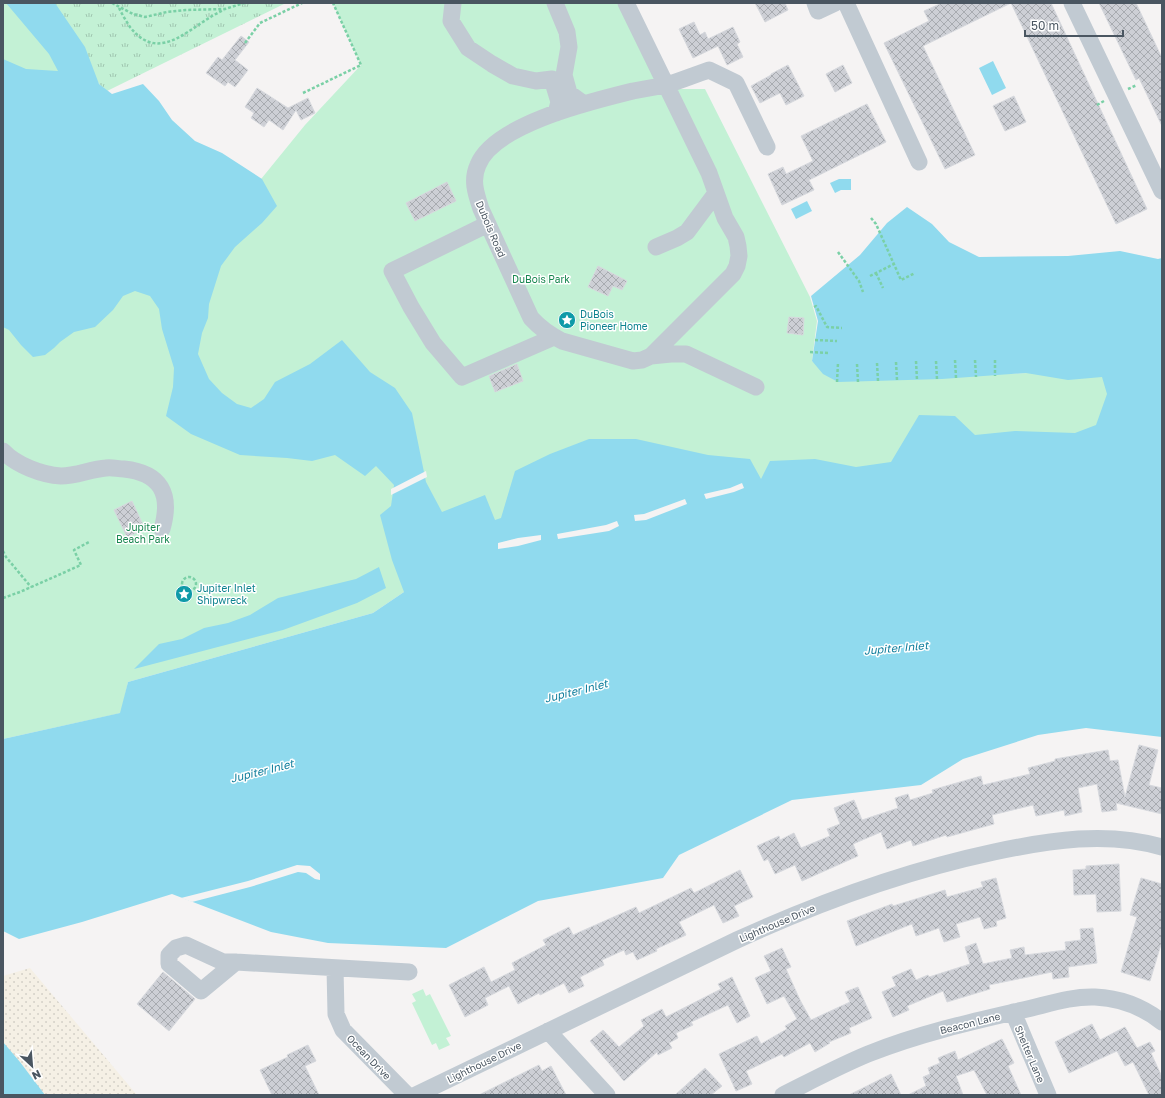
<svg xmlns="http://www.w3.org/2000/svg" width="1165" height="1098" viewBox="0 0 1165 1098" font-family="'Golos Text',sans-serif">
  <style>
    .grass { fill: url(#grass-tufts) }
    .sand { fill: url(#sand-dots) }
    .park { fill: #c3f1d5 }
    .water { fill: #90daee }
    .pier { fill: #f5f3f3 }
    .building { fill: url(#building-cross-hatch); stroke: #d7d9de }
    .lines { fill: none; stroke-linecap: round; stroke-linejoin: round }
    .path { stroke: #7ad0a6; stroke-width: 2.5; stroke-dasharray: 3 2; stroke-linecap: butt }
    .minor { stroke: #c1cad2; stroke-width: 17 }
    .labels { text-anchor: middle; stroke-width: 3; stroke-linejoin: round; paint-order: stroke }
    .street-label { font-size: 10px; fill: #4a5661; stroke: #fff }
    .park-label { font-size: 10px; fill: #17864f; stroke: #fff }
    .culture-label { font-size: 10px; fill: #0d838f; stroke: #fff; text-anchor: start }
    .water-label { font-size: 11px; font-style: italic; fill: #0c7c9b; stroke: #fff }
  </style>
  <defs>
    <pattern id="grass-tufts" width="24" height="20" patternUnits="userSpaceOnUse"><rect width="24" height="20" fill="#c3f1d5"/><path d="M3 7l-1-3M5 7V3M7 7l1-3M15 17l-1-3M17 17v-4M19 17l1-3" fill="none" stroke="#a0c6b0"/></pattern>
    <pattern id="sand-dots" width="8" height="8" patternUnits="userSpaceOnUse"><rect width="8" height="8" fill="#f5f0e5"/><path d="M2 2h.1M6 6h.1" fill="none" stroke="#d4d0c7" stroke-width="1.8" stroke-linecap="round"/></pattern>
    <pattern id="building-cross-hatch" width="8" height="8" patternUnits="userSpaceOnUse"><rect width="8" height="8" fill="#cdcfd5"/><path d="M0 0l8 8M0 8l8-8" fill="none" stroke="#a8abb0"/></pattern>
  </defs>
  <rect width="100%" height="100%" fill="#f5f3f3"/>
  <!-- grass -->
  <path class="grass" d="M50 3H286L107 91 99 84Z"/>
  <!-- sand -->
  <path class="sand" d="M30 968 137 1095H24L3 1062V976Z"/>
  <!-- park -->
  <path class="park" d="M3 3H32L104 98 257 184 305 125 361 65 333 3H631L674 89H705L810 297 817 321 812 361 836 381 1050 372 1103 376 1108 393 1097 426 1076 434 972 456 761 481 404 592 373 613 128 682 121 713 3 739Z
    M423 989 426 996 430 994 451 1036 446 1038 450 1045 439 1050 436 1043 432 1045 412 1003 416 1001 412 994Z"/>
  <!-- water -->
  <path class="water" d="M6 3H55L85 47 99 84 112 94 143 84 159 101 172 120 195 141 222 153 262 179 277 206 262 223 235 247 221 266 209 304 208 318 202 333 198 354 209 379 222 393 237 404 251 408 264 399 275 382 310 364 342 340 370 372 395 388 412 413 426 482 442 512 485 495 495 520 501 518 515 471 550 454 589 439H636L708 455 750 459 761 479 770 461 815 459 856 467 891 462 919 415 955 416 975 435 1015 431 1075 433 1096 425 1107 394 1102 377 1068 380 1026 373 942 379 838 382 823 374 812 361 818 321 811 296 860 255 887 223 907 207 932 224 949 242 979 257 1068 256 1120 251 1158 259 1162 258V737L1086 728 1038 735 963 759 921 785 792 800 679 855 663 878 538 901 446 948 328 943 271 932 172 894 82 922 19 939 3 931V739L120 713 128 682 373 613 404 592 392 560 380 515 391 506 394 485 376 466 365 476 335 455 312 461 287 458 240 455 191 434 166 416 173 387 174 368 162 329 159 309 150 296 135 291 123 296 113 310 95 327 74 332 60 342 54 348 45 355 33 357 21 345 9 330 3 327V59L26 69 58 71 49 54Z
    M993 61 1006 88 992 95 979 68Z
    M839 179H851V190H841L835 193 830 183Z
    M807 201 812 211 796 219 791 209Z
    M379 567 386 588 357 603 283 630 134 669 159 644 182 639 204 628 228 623 250 615 278 598 356 579Z
    M3 1042 20 1062 45 1095H3Z"/>
  <!-- pier -->
  <path class="pier" d="M426 471 427 477 391 495V489Z
    M742 483 744 488 734 492 706 499 704 494 730 488Z
    M685 499 687 504 646 520 635 521 634 515 644 514Z
    M617 521 619 526 609 531 558 539 557 534 606 525Z
    M541 535V540L518 546 498 549V543L518 538Z
    M297 865 310 866 320 874V880L315 879 306 873 298 872 250 887 192 902 181 898 248 881Z"/>
  <!-- building -->
  <path class="building" d="M755 3H785L788 10 765 22Z
    M942 3H1051L1147 209 1116 224 1011 3 923 46 975 155 945 169 884 43 929 21 924 11Z
    M1099 3H1136L1162 58V126L1139 78 1136 80Z
    M694 22 700 35 705 32 708 39 733 27 740 42 737 44 743 57 727 65 718 46 693 58 679 29Z
    M241 36 249 42 235 60 248 70 235 87 228 82 225 86 206 73 218 57 222 60Z
    M788 65 804 96 786 105 780 93 760 103 751 86 771 75V74Z
    M843 65 852 83 835 92 826 74Z
    M257 88 288 108 308 98 315 113 301 120 296 110 283 130 269 120 264 127 251 118 254 113 245 107Z
    M1014 96 1026 122 1005 131 993 106Z
    M867 104 886 142 809 180 814 190 782 205 768 174 783 167 786 174 813 161 801 136Z
    M447 182 456 201 415 221 406 203Z
    M598 266 627 281 622 290 613 286 608 296 588 287Z
    M789 317 804 318 803 335 787 333Z
    M517 364 523 381 495 392 489 376Z
    M132 501 145 529 127 537 114 510Z
    M1139 745 1158 750 1149 785 1162 788V814L1116 803 1117 810 1102 812 1097 784 1078 788 1082 812 1065 816 1064 810 1036 816 1033 805 992 815 994 824 947 837 946 835 913 846 911 840 887 849 881 832 853 844 858 856 802 881 795 865 775 874 768 859 764 861 757 846 779 836 780 840 794 833 801 848 830 836 827 829 840 824 834 808 854 800 862 820 898 808 895 798 908 794 910 800 933 793 932 790 981 776 983 785 1030 774 1028 768 1055 761V759L1108 750 1110 761 1118 760 1125 797Z
    M1119 864 1121 911 1097 912 1096 894 1074 895 1073 870 1086 869V866Z
    M740 870 753 897 734 906 739 916 723 923 714 905 679 922 686 935 656 949 657 951 637 960 633 952 626 955 624 950 602 960 604 965 580 977 584 986 569 993 564 983 540 995 539 993 518 1004 509 986 485 998 488 1005 465 1017 449 985 484 967 491 982 515 970 512 963 546 945 543 940 569 927 573 935 636 907 639 913 691 888 694 893Z
    M996 878 1006 918 996 921 997 926 984 929 980 917 956 924 960 937 944 942 939 928 916 936 912 924 856 946 847 921 892 904 893 906 945 890 947 897 983 887 981 882Z
    M1141 878 1162 884V941L1150 981 1121 972 1137 917 1130 915Z
    M1093 928 1097 963 1068 967 1069 977 1053 979 1052 972 989 985 990 989 947 1002 943 991 907 1006 909 1010 893 1017 882 992 896 986 892 977 911 969 916 980 928 975 929 977 970 964 965 947 976 943 983 964 1012 958 1010 950 1024 947 1025 955 1066 950 1065 942 1081 940 1080 929Z
    M782 948 791 967 786 969 800 1000 811 1020 850 1002 845 992 858 987 872 1018 849 1028 851 1033 829 1042 830 1043 815 1052 810 1043 784 1057 782 1054 746 1071 752 1084 736 1091 719 1054 757 1036 761 1044 787 1029 785 1026 797 1019 784 996 767 1004 755 978 771 971 764 956Z
    M163 972 195 999 169 1031 137 1004Z
    M732 977 750 1016 737 1023 728 1005 691 1022 693 1025 676 1033 678 1038 669 1043 672 1048 658 1055 657 1052 624 1081 590 1041 603 1030 619 1047 644 1026 641 1020 662 1009 666 1017 721 989 718 984Z
    M1092 1024 1100 1040 1125 1027 1137 1048 1150 1042 1155 1051 1151 1053 1162 1077V1095H1149L1133 1062 1125 1066 1117 1051 1069 1073 1055 1042Z
    M1002 1039 1014 1063 1008 1066 1021 1095H987L974 1070 956 1076 963 1095H908L926 1086 923 1077 930 1074 928 1068 940 1063 938 1058 955 1051 958 1060Z
    M308 1045 316 1061 305 1066 319 1095H272L260 1070 288 1057 287 1055Z
    M539 1065 542 1071 551 1066 566 1095H479Z
    M705 1068 722 1086 711 1095H675Z
    M891 1074 901 1095H849Z"/>
  <g class="lines">
    <!-- path -->
    <path class="path" d="M112 3 133 14 145 17 167 12 186 10 225 9 244 3
      M119 8C122 14 126 21 130 27 161 67 192 23 224 10
      M245 43 260 23 302 3
      M1128 89 1137 85
      M303 93 361 65 333 3
      M1097 105 1104 101
      M871 218 876 224 901 280 915 273
      M838 252 859 281 863 292
      M876 273 883 288
      M870 276 894 264
      M814 307 816 306 827 327 842 328
      M815 340 837 341
      M810 352 830 353
      M955 360 956 378
      M975 360 976 377
      M995 360V376
      M916 361 917 380
      M936 361 937 379
      M896 362 897 380
      M877 363 878 381
      M857 364 858 382
      M837 382 838 363
      M3 551 6 557 31 587
      M182 584a7 7 0 1 1 14 0a7 7 0 1 1-14 0Z
      M3 598 20 592 81 565 74 550 89 542"/>
    <!-- minor -->
    <path class="minor" d="M453 3 451 21 468 48 492 64 513 76 536 81 552 79 559 102 556 113
      M555 3 567 32 569 47 564 75 569 93 584 104
      M626 3 709 173 725 218 736 237 738 246 739 256 737 266 733 274 651 356 642 360 633 361 562 341C550 335 540 328 531 318L481 209C476 194 471 180 478 165 494 124 593 101 633 91 644 89 655 87 666 85 680 81 694 75 709 70L736 83 767 147
      M815 3 818 11 835 3
      M846 3 919 162
      M1072 3 1162 191
      M488 224 392 271 411 307 433 343 462 377 554 337
      M656 247 677 238 687 232 716 193
      M651 356 671 354H686L756 387
      M3 451C16 465 42 475 61 476 76 476 91 469 106 468 112 467 118 469 124 469 161 473 172 494 162 529
      M236 962 201 991 169 964V955L176 948 186 945 223 962H236L409 972
      M335 968 336 1014 343 1030 407 1095
      M1013 1012 1048 1095
      M548 1031 607 1095
      M416 1095 737 940C820 902 905 871 994 852 1050 840 1107 831 1162 847
      M783 1095C811 1081 839 1066 868 1054 918 1034 970 1022 1023 1010 1046 1005 1071 996 1095 997 1119 998 1143 1007 1162 1022"/>
  </g>
  <!-- icons -->
  <defs>
    <symbol id="sight-disc" viewBox="-11 -11 22 22"><circle r="9.5" fill="#0f9aa8" stroke="#fff"/><path d="M0-6L1.8-2.2L6-1.7L2.9 1.2L3.7 5.4L0 3.3L-3.7 5.4L-2.9 1.2L-6-1.7L-1.8-2.2Z" fill="#fff"/></symbol>
  </defs>
  <g fill-rule="evenodd">
    <use href="#sight-disc" x="557" y="310" width="20" height="20"/>
    <use href="#sight-disc" x="174" y="584" width="20" height="20"/>
  </g>
  <g class="labels">
    <!-- street labels -->
    <g class="street-label">
      <text transform="translate(491 229) rotate(67)" y="4">Dubois Road</text>
      <text transform="translate(777 923) rotate(-23)" y="4">Lighthouse Drive</text>
      <text transform="translate(970 1023) rotate(-14)" y="4">Beacon Lane</text>
      <text transform="translate(1030 1054) rotate(67)" y="4">Shelter Lane</text>
      <text transform="translate(369 1057) rotate(46)" y="4">Ocean Drive</text>
      <text transform="translate(484 1062) rotate(-26)" y="4">Lighthouse Drive</text>
    </g>
    <!-- park labels -->
    <g class="park-label">
      <text x="541" y="283">DuBois Park</text>
      <text x="143" y="531">Jupiter<tspan x="143" dy="12">Beach Park</tspan></text>
    </g>
    <!-- culture labels -->
    <g class="culture-label">
      <text x="580" y="318">DuBois<tspan x="580" dy="12">Pioneer Home</tspan></text>
      <text x="197" y="592">Jupiter Inlet<tspan x="197" dy="12">Shipwreck</tspan></text>
    </g>
    <!-- water labels -->
    <g class="water-label">
      <text transform="translate(896 648) rotate(-5)" y="4">Jupiter Inlet</text>
      <text transform="translate(576 691) rotate(-14)" y="4">Jupiter Inlet</text>
      <text transform="translate(262 771) rotate(-14)" y="4">Jupiter Inlet</text>
    </g>
  </g>
  <!-- border -->
  <rect width="1165" height="1098" fill="none" stroke="#4a5661" stroke-width="8"/>
  <!-- north arrow -->
  <g transform="translate(32 1066) rotate(154)" stroke="#ffffff" stroke-width="3" paint-order="stroke">
  <path d="M0-3L7 15L0 10L-7 15Z" fill="#4a5661"/>
  <text y="-6" font-size="11" font-weight="bold" text-anchor="middle" fill="#4a5661">N</text>
  </g>
  <!-- scale -->
  <path d="M1025 30v6h98v-6" fill="none" stroke="#4a5661" stroke-width="2"/>
  <text x="1031" y="30" font-size="12" fill="#4a5661" stroke="#ffffff" stroke-width="3" paint-order="stroke">50 m</text>
</svg>
